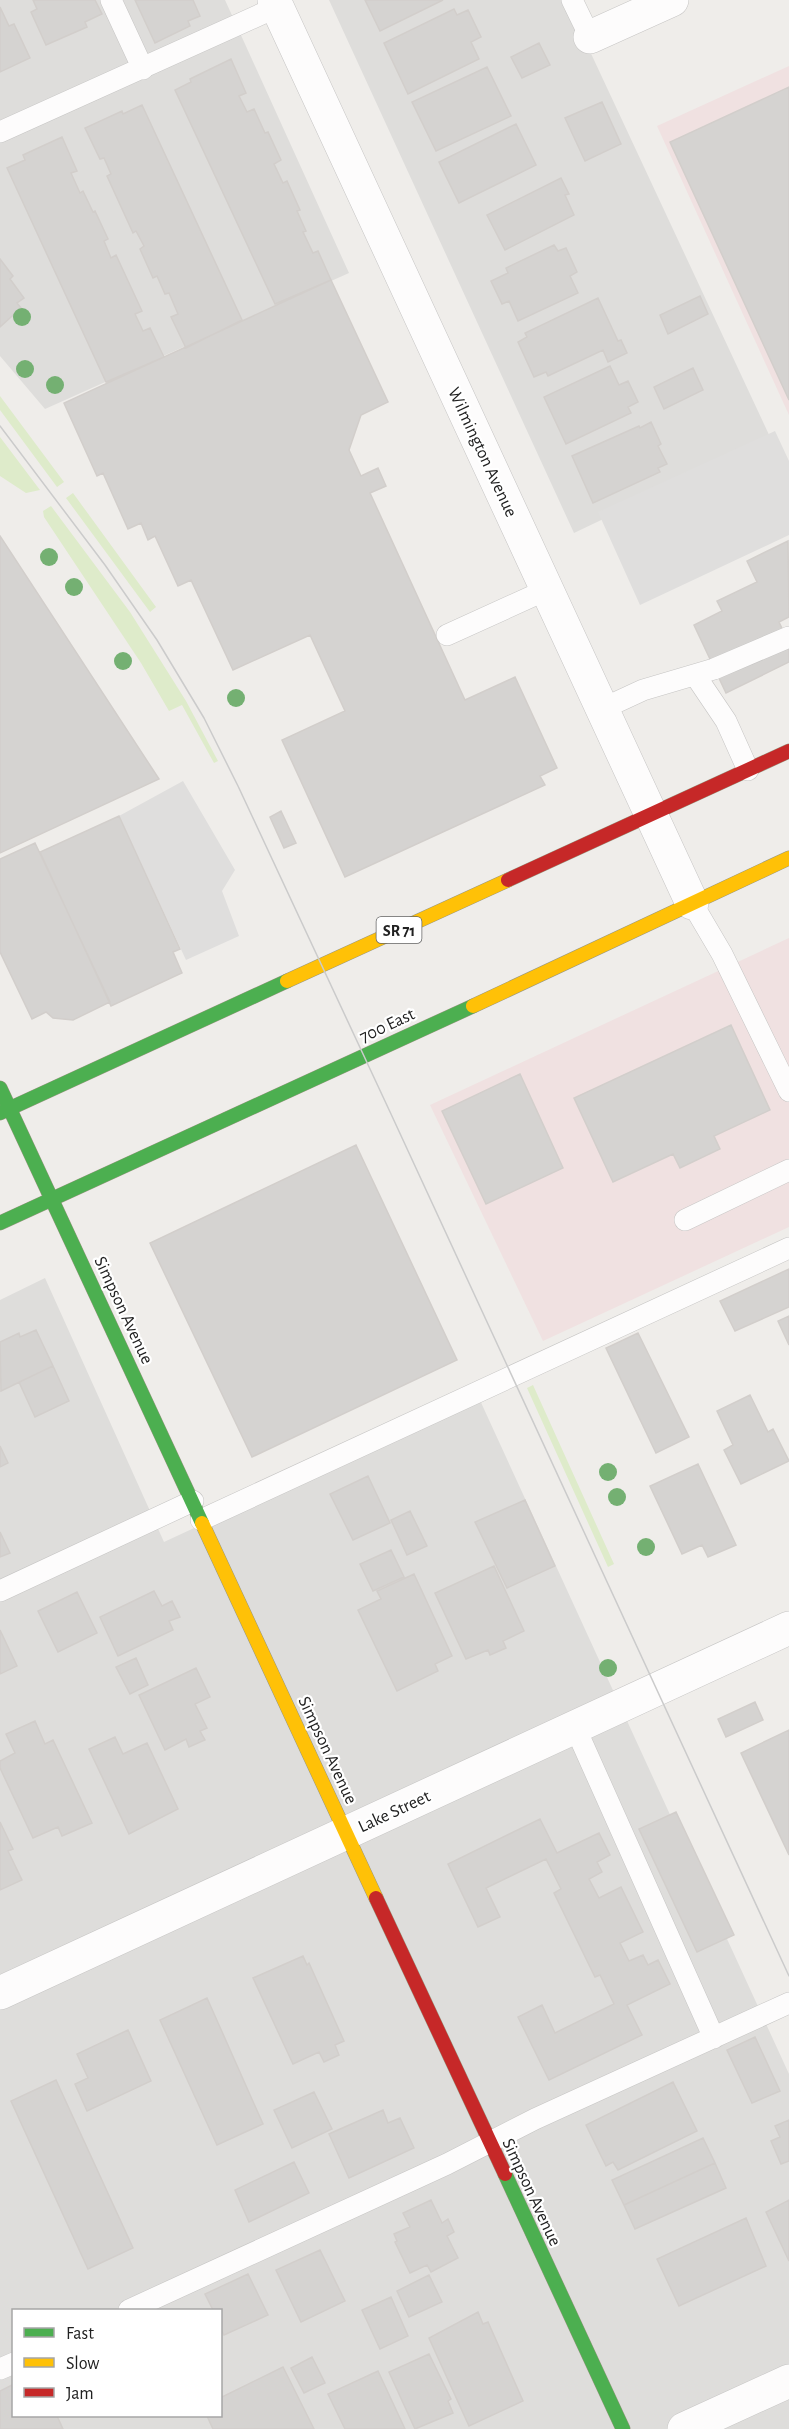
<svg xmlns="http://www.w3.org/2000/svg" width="789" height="2429" viewBox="0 0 789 2429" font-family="'Alegreya Sans',sans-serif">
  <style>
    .residential { fill: #dedddb; fill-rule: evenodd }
    .commercial { fill: #f0e1e1 }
    .grass { fill: #deebca }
    .parking { fill: #dfdedd }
    .building { fill: #d5d3d1; stroke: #d2cecb; stroke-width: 1.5 }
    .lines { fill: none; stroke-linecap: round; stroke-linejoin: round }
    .lane-casing { stroke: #c6c5c4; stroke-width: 22 }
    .street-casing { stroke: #c6c5c4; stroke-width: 34 }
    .fast-casing { stroke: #999882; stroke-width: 15 }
    .slow-casing { stroke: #999882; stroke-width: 15 }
    .jam-casing { stroke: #999882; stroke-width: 15 }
    .lane { stroke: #fdfcfc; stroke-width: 21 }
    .street { stroke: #fdfcfc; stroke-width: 33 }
    .fast { stroke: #4caf50; stroke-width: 14 }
    .slow { stroke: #ffc107; stroke-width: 14 }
    .jam { stroke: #c62828; stroke-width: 14 }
    .tram { stroke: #cbcbcb; stroke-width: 1.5 }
    .tree { fill: #74b072 }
    .labels { text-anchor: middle; stroke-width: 4.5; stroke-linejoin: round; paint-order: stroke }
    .shield { fill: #fff; stroke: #646464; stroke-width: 1.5 }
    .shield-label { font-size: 16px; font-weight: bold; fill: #212121 }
    .street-label { font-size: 18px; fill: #212121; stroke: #fff }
  </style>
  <rect width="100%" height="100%" fill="#efedea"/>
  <!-- residential -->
  <path class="residential" d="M0 0H225L349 273 45 409 0 356Z
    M329 0H566L771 439 574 533Z
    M45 1278 164 1542 478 1396 789 2074V2429H0V1300ZM14 2310H220V2416H14Z"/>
  <!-- commercial -->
  <path class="commercial" d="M789 66V415L657 126Z
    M789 938V1227L543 1341 430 1105Z"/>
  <!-- grass -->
  <path class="grass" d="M0 396 64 482 57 487 0 410Z
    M0 437 40 490 26 493 0 476Z
    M73 493 156 607 150 612 66 498Z
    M51 506 130 612 186 701 218 761 214 763 182 705 169 711 141 663 44 517 43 511Z
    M533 1385 614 1564 608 1567 527 1388Z"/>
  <!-- parking -->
  <path class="parking" d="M775 431 789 461V535L640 605 598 512Z
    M183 781 235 870 222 891 239 936 186 960 119 816Z"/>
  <!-- building -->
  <path class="building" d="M33 0H95L102 14 85 22 87 27 46 45 31 12 37 9Z
    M135 0H193L200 16 188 21 190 26 155 43Z
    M365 0H443L380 31Z
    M0 7 9 26 14 24 30 58 0 72Z
    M454 9 457 15 468 10 481 37 471 42 479 59 408 94 384 43Z
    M539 43 550 65 522 78 511 57Z
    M231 59 246 93 239 96 247 112 254 109 265 133 268 132 281 160 274 164 283 183 287 181 300 210 297 211 306 231 303 232 313 253 318 251 331 280 275 304 175 90 191 82 190 79Z
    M487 67 511 116 436 151 412 102Z
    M789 87V400L670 142Z
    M602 102 621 144 585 161 565 118Z
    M142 105 242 320 186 348 171 317 178 314 169 293 165 294 157 276 153 278 140 249 144 246 136 231 133 233 107 176 111 174 104 158 100 159 85 128 122 111 123 114Z
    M516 124 536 165 459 203 439 162Z
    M62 137 77 171 71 173 80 193 83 191 93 212 95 211 108 239 104 241 111 258 116 255 142 311 135 314 143 331 150 328 164 357 106 382 7 168 25 160 23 155Z
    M561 178 569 194 565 195 574 215 505 250 487 215Z
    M554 245 558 251 566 248 577 272 570 276 578 293 518 321 509 301 502 304 491 281 508 273 506 268Z
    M0 259 13 276 10 279 24 298 17 303 21 308 0 327Z
    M331 280 388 402 361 415 349 450 361 476 378 468 386 486 370 493 465 700 515 677 557 768 540 776 545 785 345 877 282 740 345 711 310 635 233 670 191 580 178 586 155 536 148 540 141 523 128 529 103 473 97 476 64 403Z
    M700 296 708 314 668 334 660 315Z
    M598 298 618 341 621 340 627 353 608 362 603 350 548 376 546 372 534 377 518 342 527 337 525 333Z
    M610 366 619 385 628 381 638 402 628 407 631 413 566 444 544 397Z
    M693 368 703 390 664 409 654 387Z
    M651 422 661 444 658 446 667 464 658 468 660 472 593 503 572 456 639 426 640 428Z
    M0 536 159 779 0 853Z
    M788 541 789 617 779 622 789 643V662L726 693 694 625 722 611 717 601 757 582 747 561Z
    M281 811 296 843 284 848 270 817Z
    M119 816 180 949 173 952 182 973 111 1006 40 852Z
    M35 843 110 1002 73 1020 53 1018 46 1012 32 1019 0 952V859Z
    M731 1025 770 1110 714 1136 720 1149 680 1168 673 1154 613 1182 574 1098Z
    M520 1074 563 1168 486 1204 442 1111Z
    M356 1145 457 1360 252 1457 150 1243Z
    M789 1269V1307L735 1331 720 1301Z
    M789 1316V1345L778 1321Z
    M36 1330 53 1366 1 1391 0 1342 19 1333 20 1337Z
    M638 1333 689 1437 656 1453 606 1348Z
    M53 1366 69 1401 35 1417 19 1382Z
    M750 1395 768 1432 773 1429 789 1461 741 1484 724 1450 733 1445 717 1411Z
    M0 1446 8 1463 0 1467Z
    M698 1464 736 1545 708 1557 702 1545 682 1554 650 1486Z
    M368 1476 390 1523 353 1540 330 1494Z
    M525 1500 555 1566 507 1588 475 1522Z
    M410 1511 427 1546 407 1555 391 1520Z
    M0 1532 10 1553 0 1557Z
    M391 1550 404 1577 373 1591 360 1564Z
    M494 1566 524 1631 503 1641 506 1648 490 1655 488 1650 466 1659 435 1593Z
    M414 1574 452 1656 435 1664 438 1671 397 1691 358 1610 381 1599 377 1591Z
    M154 1591 162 1606 172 1601 180 1617 169 1621 173 1630 118 1656 100 1617Z
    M77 1592 97 1633 58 1652 38 1611Z
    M0 1630 17 1666 0 1674Z
    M136 1658 148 1685 130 1694 116 1667Z
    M196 1668 210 1697 195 1704 207 1728 200 1731 205 1740 189 1747 186 1739 165 1750 139 1695Z
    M755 1702 763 1720 726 1737 718 1719Z
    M35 1721 45 1744 53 1740 92 1823 62 1836 58 1827 33 1838 0 1768V1761L15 1753 6 1734Z
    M789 1730V1855L741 1753Z
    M115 1737 123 1754 147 1743 178 1809 129 1834 89 1749Z
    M676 1812 734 1935 697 1952 639 1829Z
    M540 1819 557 1853 599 1833 610 1855 597 1862 602 1872 589 1879 599 1898 621 1887 643 1932 620 1943 629 1961 643 1955 648 1965 658 1960 670 1984 627 2005 642 2035 549 2080 518 2017 542 2005 555 2033 614 2004 600 1975 595 1977 554 1893 561 1889 546 1859 486 1888 500 1917 478 1927 448 1864Z
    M0 1822 13 1849 8 1851 22 1880 0 1890Z
    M303 1956 307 1965 309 1963 344 2041 335 2045 339 2055 324 2062 319 2052 293 2064 253 1978Z
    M207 1998 263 2124 217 2145 160 2020Z
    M128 2030 151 2081 87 2111 75 2084 88 2078 77 2054Z
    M755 2037 780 2091 752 2103 727 2050Z
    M56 2080 133 2248 88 2269 11 2101Z
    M673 2082 697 2131 618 2170 613 2162 606 2166 586 2125Z
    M314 2092 332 2129 292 2148 274 2110Z
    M383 2110 388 2123 400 2118 414 2148 349 2178 329 2134Z
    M789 2120V2161L781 2164 771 2141 780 2137 775 2126Z
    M703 2138 715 2163 624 2205 612 2180Z
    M294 2162 309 2193 249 2222 235 2190Z
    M715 2163 726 2188 635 2229 624 2205Z
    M431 2200 442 2223 448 2219 454 2232 447 2236 458 2258 431 2272 427 2265 410 2273 395 2242 397 2241 394 2234 410 2227 403 2213Z
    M789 2200V2261L766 2212Z
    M746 2218 766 2266 679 2306 657 2259Z
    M320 2250 345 2301 301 2322 276 2270Z
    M248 2274 268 2315 224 2335 220 2327V2310H213L205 2294Z
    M429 2275 442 2302 409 2317 397 2291Z
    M391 2297 408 2336 380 2349 362 2310Z
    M478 2312 483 2324 488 2322 523 2401 469 2426 429 2338Z
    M429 2354 451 2399 448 2401 453 2413 415 2429 389 2372Z
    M312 2357 325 2383 304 2393 291 2368Z
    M283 2367 314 2429H213L207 2416H220V2398Z
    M378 2371 405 2429H345L328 2394Z
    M14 2384V2416H57L63 2429H0V2391Z"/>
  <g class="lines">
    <defs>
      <path id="lane" d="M111 0 143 69
        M572 0 590 37
        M0 132 277 7
        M447 635 546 590
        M695 675 726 721 748 770
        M602 709 643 690 714 669 789 637
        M692 903 722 954 789 1091
        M685 1220 789 1170
        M201 1520 789 1248
        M0 1591 193 1501
        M575 1727 714 2038
        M129 2310 447 2164 535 2119 789 2003
        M0 2369 14 2363"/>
      <path id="street" d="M274 0 692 903
        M590 37 672 0
        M0 1993 789 1628
        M684 2429 789 2381"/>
      <path id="fast" d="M0 1088 202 1523
        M0 1113 287 981
        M0 1223 473 1006
        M505 2174 623 2429"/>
      <path id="slow" d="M287 981 508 880
        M473 1006 789 858
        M202 1523 376 1898"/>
      <path id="jam" d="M508 880 789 751
        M376 1898 505 2174"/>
    </defs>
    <!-- lane casing -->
    <use href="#lane" class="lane-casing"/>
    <!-- street casing -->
    <use href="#street" class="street-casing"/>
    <!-- fast casing -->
    <use href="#fast" class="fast-casing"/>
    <!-- slow casing -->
    <use href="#slow" class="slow-casing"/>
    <!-- jam casing -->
    <use href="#jam" class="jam-casing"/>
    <!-- lane -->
    <use href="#lane" class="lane"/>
    <!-- street -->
    <use href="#street" class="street"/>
    <!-- fast -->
    <use href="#fast" class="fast"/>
    <!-- slow -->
    <use href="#slow" class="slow"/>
    <!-- jam -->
    <use href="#jam" class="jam"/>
    <!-- tram -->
    <path class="tram" d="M0 426 105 565 157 640 204 718 238 786 391 1114 789 1976"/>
  </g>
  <!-- trees -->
  <g class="tree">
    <circle cx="22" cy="317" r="9"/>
    <circle cx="25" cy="369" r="9"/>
    <circle cx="55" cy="385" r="9"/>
    <circle cx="49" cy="557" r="9"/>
    <circle cx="74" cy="587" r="9"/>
    <circle cx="123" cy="661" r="9"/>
    <circle cx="236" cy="698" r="9"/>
    <circle cx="608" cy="1472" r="9"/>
    <circle cx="617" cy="1497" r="9"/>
    <circle cx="646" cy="1547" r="9"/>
    <circle cx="608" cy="1668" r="9"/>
  </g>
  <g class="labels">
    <!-- shield labels -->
    <rect class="shield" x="376.5" y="917" width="45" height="26" rx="4.5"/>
    <g class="shield-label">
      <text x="399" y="936">SR 71</text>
    </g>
    <!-- street labels -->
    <g class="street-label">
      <text transform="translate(483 452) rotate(65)" y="6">Wilmington Avenue</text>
      <text transform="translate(387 1025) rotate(-25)" y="6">700 East</text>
      <text transform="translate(124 1310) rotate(65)" y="6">Simpson Avenue</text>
      <text transform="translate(328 1750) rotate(65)" y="6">Simpson Avenue</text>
      <text transform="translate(394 1811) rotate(-25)" y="6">Lake Street</text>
      <text transform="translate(532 2192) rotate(65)" y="6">Simpson Avenue</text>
    </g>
  </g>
  <!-- legend -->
  <rect x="12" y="2309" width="210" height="108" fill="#ffffff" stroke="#a6a6a6" stroke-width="1.5"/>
  <rect x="24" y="2328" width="30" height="9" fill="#4caf50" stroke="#a6a6a6" stroke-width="1.5"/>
  <text x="66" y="2339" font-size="18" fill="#212121">Fast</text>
  <rect x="24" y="2358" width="30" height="9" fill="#ffc107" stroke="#a6a6a6" stroke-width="1.5"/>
  <text x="66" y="2369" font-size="18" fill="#212121">Slow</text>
  <rect x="24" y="2388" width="30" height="9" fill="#c62828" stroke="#a6a6a6" stroke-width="1.5"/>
  <text x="66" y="2399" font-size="18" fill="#212121">Jam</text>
</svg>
